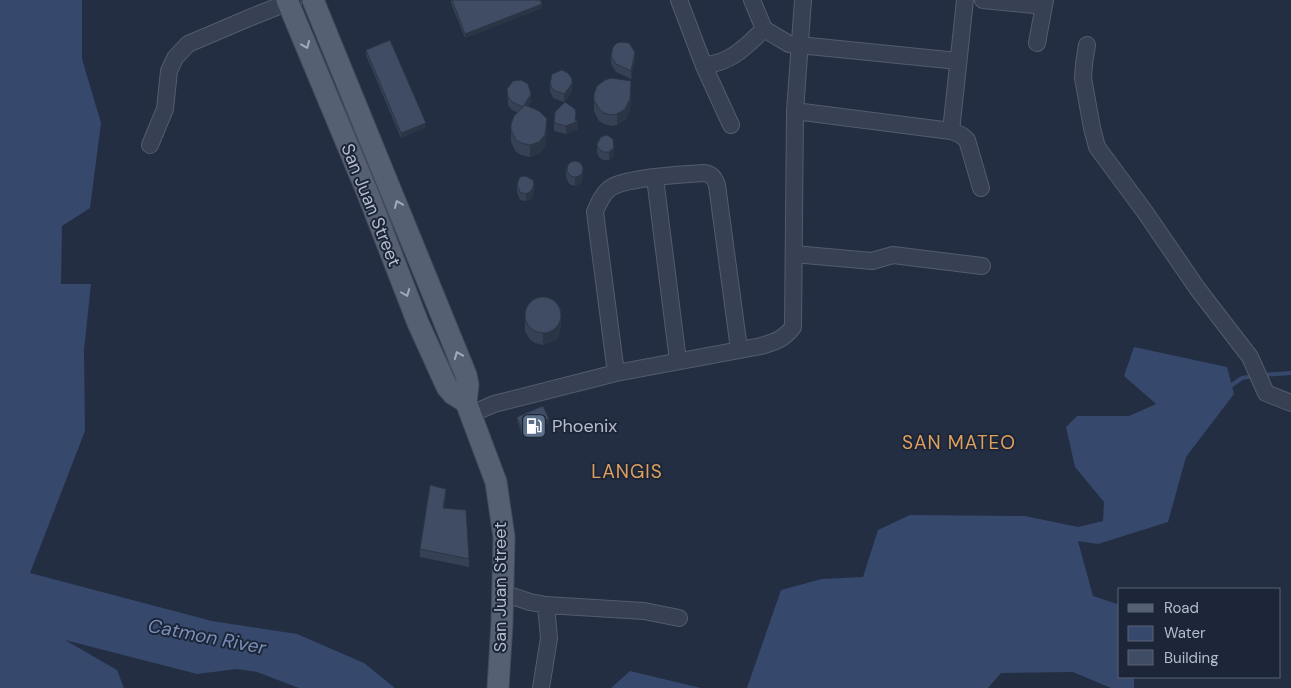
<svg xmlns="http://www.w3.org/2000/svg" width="1291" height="688" viewBox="0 0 1291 688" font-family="'DM Sans',sans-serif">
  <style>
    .water { fill: #36486c }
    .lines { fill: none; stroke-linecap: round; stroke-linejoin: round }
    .stream { stroke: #36486c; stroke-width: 4 }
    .minor-casing { stroke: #535c6d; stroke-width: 18 }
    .major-casing { stroke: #424a5c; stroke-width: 23 }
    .minor { stroke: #384153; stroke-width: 16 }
    .major { stroke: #566073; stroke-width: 21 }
    .wall { fill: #364155 }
    .shaded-wall { fill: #2c3545 }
    .building { fill: #3f4c63; stroke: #2c3545 }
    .oneway { stroke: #a2aabb }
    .labels { text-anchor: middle; stroke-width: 4; stroke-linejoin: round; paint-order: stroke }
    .street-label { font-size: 18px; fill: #b5bccd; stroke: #1d2638 }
    .poi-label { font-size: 18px; fill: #b5bccd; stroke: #1d2638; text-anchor: start }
    .neighbourhood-label { font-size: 19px; letter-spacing: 1px; fill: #e0a05d; stroke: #1d2638 }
    .water-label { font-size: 19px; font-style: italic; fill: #7a8eb7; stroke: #1d2638 }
  </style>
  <rect width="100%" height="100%" fill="#232e43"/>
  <!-- water -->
  <path class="water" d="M0 0H82V59L101 123 90 208 62 226 61 284H91L84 350 85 431 30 573 212 621 297 634 364 663 395 688H299L257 672 237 669 197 674 65 640 117 670 124 688H0Z
    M1134 347 1227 367 1234 394 1186 457 1168 522 1098 544 1078 541 1093 596 1120 605V677H1134V688H1111L1073 672 1001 673 988 688H747L781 590 822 579 863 577 878 530 910 515 1025 516 1078 527 1103 521 1104 502 1075 467 1066 427 1077 416H1129L1156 404 1124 376Z
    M630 671 701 688H611Z"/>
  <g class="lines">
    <!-- stream -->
    <path class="stream" d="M1263 375 1291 373
      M1229 387 1242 378 1254 376"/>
    <defs>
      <path id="minor" d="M679 0 704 66 731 125
        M752 0 764 29 789 44 958 61
        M983 0 1044 6
        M1037 43 1045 0
        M1087 45 1084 64 1083 78 1092 128 1097 147 1145 212 1197 288 1250 357 1266 393 1291 403
        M704 66C733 61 743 49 764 29
        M795 111 951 131 961 135 967 140 981 188
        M951 131 965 0
        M150 145 165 109 169 71 175 58 188 44 249 18 294 0
        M655 178 678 361
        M794 254 872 261 893 255 982 266
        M616 373 595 212C598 204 602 195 609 189 624 177 681 175 702 173 711 173 714 177 717 185L739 349
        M471 414 494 404 616 373 761 346C775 342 784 339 793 327L795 111 803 0
        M503 593 530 602 546 605 549 638 541 688
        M546 605 644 611 679 618"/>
      <path id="major" d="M287 0 368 194 418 323 447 387 453 394 466 402
        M313 0 466 375 468 385 466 402 496 482 504 537 502 623 498 688"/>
    </defs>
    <!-- minor casing -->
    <use href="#minor" class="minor-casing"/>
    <!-- major casing -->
    <use href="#major" class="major-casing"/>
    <!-- minor -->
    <use href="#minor" class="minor"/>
    <!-- major -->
    <use href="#major" class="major"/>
  </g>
  <!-- wall -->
  <path class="wall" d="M451 0H540L542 8 465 38 451 3Z
    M366 50 426 127 401 138 366 55Z
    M611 56 635 60 631 79 616 72 611 64Z
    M550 83 572 92 564 102 576 120 578 129 566 134 554 131V123L564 102 553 98 550 91Z
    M507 89 531 102 528 107 547 131 545 147 539 154 530 157 521 155 516 152 511 142V124L518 113 512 110 508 105Z
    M631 92 630 110 625 120 617 125 612 126 604 124 599 121 594 111V94Z
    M601 137 614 156 609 160H603L598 156 597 152V144Z
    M566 169 583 178 581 183 575 186 569 184 566 177Z
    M517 184 534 193 531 199 526 201 520 200 517 192Z
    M525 312 561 326 559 335 556 340 543 345 535 343 530 340 525 331Z
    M517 417 549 423 522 434 517 421Z
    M446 497 444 508 469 559V567L420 557V549Z"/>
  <!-- shaded-wall -->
  <path class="shaded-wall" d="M542 4V8L465 38V34Z
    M635 52V60L631 79V71Z
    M631 81V92L630 110 625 120 617 125V114Z
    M572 84V92L564 102V94Z
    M531 94V102L523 115V107Z
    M576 113V122L578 121V129L566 134V126Z
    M547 119V131L545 147 539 154 530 157V145Z
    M426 123V127L401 138V133Z
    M614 148V156L609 160V152Z
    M583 170V178L581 183 575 186V178Z
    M534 185V193L531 199 526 201V194Z
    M561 314V326L559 335 556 340 543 345V333Z
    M549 419V423L522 434V430Z
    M446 489V497L443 516V508Z"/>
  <!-- building -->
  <path class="building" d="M452 0H540L542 4 465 34Z
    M390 40 426 123 401 133 366 50Z
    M621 42 629 43 635 52 631 71 616 64 611 56 613 47 617 43Z
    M562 70 568 73 572 79V84L564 94 553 90 550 83 552 74Z
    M611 78 631 81 630 99 625 109 617 114 612 115 604 113 599 109 594 100V94L597 86 605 80Z
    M521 80 528 84 531 94 523 107 512 102 508 97 507 89 513 81Z
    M565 102 575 109 576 113 575 120 578 121 566 126 554 123 555 112Z
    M525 105 539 111 547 119 545 135 539 142 530 145 521 143 516 140 511 130V124L514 116Z
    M607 135 613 139 614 148 609 152H603L598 148 597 144 601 137Z
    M567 169a8 8 0 1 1 16 0a8 8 0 1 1-16 0Z
    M525 176 533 180 534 185 531 191 526 194 520 192 517 184 520 177Z
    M525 315a18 18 0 1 1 36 0a18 18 0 1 1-36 0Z
    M543 406 549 419 522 430 517 417Z
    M430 485 446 489 443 508 466 510 469 559 420 549Z"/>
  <!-- one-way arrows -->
  <defs><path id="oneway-chevron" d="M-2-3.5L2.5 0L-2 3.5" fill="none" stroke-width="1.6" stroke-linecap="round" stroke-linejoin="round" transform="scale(1.25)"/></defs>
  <g class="oneway">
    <use href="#oneway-chevron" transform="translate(306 45) rotate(67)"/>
    <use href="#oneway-chevron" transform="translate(398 204) rotate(-112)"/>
    <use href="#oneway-chevron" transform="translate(406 293) rotate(69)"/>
    <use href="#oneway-chevron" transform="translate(458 355) rotate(-112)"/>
  </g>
  <!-- icons -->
  <defs>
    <symbol id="fuel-square" viewBox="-11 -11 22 22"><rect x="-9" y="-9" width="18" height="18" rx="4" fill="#5c6f8a" stroke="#1d2638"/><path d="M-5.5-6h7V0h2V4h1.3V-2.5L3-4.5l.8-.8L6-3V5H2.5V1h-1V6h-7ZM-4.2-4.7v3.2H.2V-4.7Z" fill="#fff"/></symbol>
  </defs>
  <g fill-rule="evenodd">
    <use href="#fuel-square" x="520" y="412" width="28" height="28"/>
  </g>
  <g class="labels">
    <!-- street labels -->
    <g class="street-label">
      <text transform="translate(371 205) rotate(68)" y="6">San Juan Street</text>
      <text transform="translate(500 587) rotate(-90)" y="6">San Juan Street</text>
    </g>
    <!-- poi labels -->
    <g class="poi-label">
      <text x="552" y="432">Phoenix</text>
    </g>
    <!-- neighbourhood labels -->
    <g class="neighbourhood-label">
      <text x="959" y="449">SAN MATEO</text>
      <text x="627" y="478">LANGIS</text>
    </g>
    <!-- water labels -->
    <g class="water-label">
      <text transform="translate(207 636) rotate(11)" y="7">Catmon River</text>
    </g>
  </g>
  <!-- legend -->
  <rect x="1118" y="588" width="162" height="90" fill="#1d2638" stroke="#5a6274"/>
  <rect x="1128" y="604" width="25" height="8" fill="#566073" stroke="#5a6274"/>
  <text x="1164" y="613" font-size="15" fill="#b5bccd">Road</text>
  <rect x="1128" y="626" width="25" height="15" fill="#36486c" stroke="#5a6274"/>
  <text x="1164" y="638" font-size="15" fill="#b5bccd">Water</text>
  <rect x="1128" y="650" width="25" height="15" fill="#3f4c63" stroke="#5a6274"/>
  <text x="1164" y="663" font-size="15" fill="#b5bccd">Building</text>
</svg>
